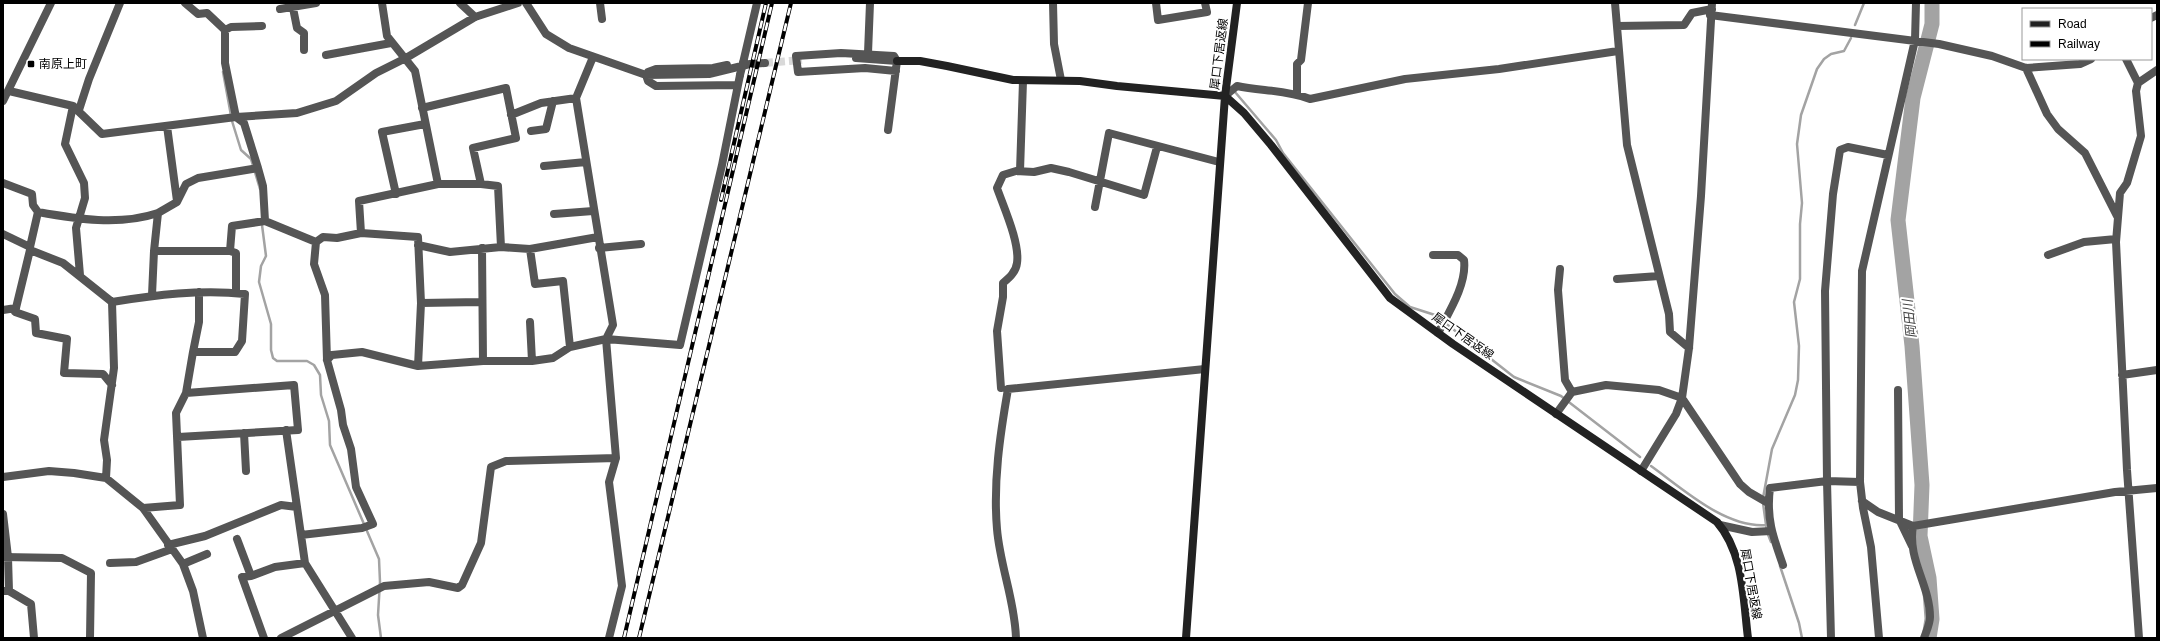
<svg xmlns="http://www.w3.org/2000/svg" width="2160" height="641" viewBox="0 0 2160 641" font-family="Arial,'Noto Sans JP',sans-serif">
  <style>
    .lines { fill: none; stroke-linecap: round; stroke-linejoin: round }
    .stream { stroke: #a3a3a3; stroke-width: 2.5 }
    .river { stroke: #a3a3a3; stroke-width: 15 }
    .street-tunnel { stroke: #d9d9d9; stroke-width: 8; stroke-dasharray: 8 4; stroke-linecap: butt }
    .street { stroke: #555; stroke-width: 8 }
    .secondary { stroke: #222; stroke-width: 8 }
    .rail-casing { stroke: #000; stroke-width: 4 }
    .rail { stroke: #fff; stroke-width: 2.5; stroke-dasharray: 8; stroke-linecap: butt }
    .street-bridge { stroke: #555; stroke-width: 8 }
    .poi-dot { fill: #000; stroke: #fff; stroke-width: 1.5 }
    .labels { text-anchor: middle; stroke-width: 4; stroke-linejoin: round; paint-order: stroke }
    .street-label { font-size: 12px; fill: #000; stroke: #fff }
    .poi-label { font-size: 12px; fill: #000; stroke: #fff; text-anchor: start }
    .water-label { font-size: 13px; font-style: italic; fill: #444; stroke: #fff }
  </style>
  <rect width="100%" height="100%" fill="#fff"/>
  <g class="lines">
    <!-- stream -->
    <path class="stream" d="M1855 25 1864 3
      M223 72 232 121 241 150 251 159 260 189
      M1235 92 1276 140 1283 153 1395 294 1410 307 1435 315 1514 377 1561 396 1640 457
      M262 225 266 256 261 266 259 282 271 324V350L273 358 277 361H307L314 365 320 375 321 395 329 421 330 445 379 559 380 582 378 615 381 638
      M1651 466C1683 489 1725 528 1766 525
      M1763 498 1772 449 1795 395 1798 380 1799 346 1794 302 1800 279V224L1802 203 1797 144 1801 115 1817 69 1824 59 1831 54 1844 51 1851 38
      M1763 503 1767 532 1771 542
      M1780 566 1799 623 1802 638"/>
    <!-- river -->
    <path class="river" d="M1929 638 1932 619 1929 578 1920 536 1922 485 1912 346 1898 220 1913 98 1932 24V3"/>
    <!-- street-tunnel -->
    <path class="street-tunnel" d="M765 63 802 60"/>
    <!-- street -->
    <path class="street" d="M185 3 198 14 207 13 225 30V63L236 117 297 113 336 101 376 73 406 58 475 17 518 3
      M292 3 297 28 304 33V50
      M382 3 387 36 415 71 438 184H481L498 186 501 247
      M460 3 475 17
      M526 3 546 34 569 48 646 75 709 74 750 64 765 63
      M600 3 602 19
      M1053 3 1054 44 1061 80
      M1156 3 1158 20 1207 12 1205 3
      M1615 3 1627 145 1669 314 1670 332 1689 348
      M280 9 316 3
      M1710 15 1939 44 1992 56 2026 68 2080 64 2091 59
      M2151 18 2157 15
      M1617 26 1684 25 1692 13 1712 9
      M225 30 231 27 262 26
      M868 53 870 3
      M326 55 391 43
      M593 57 576 98 613 325 606 339 616 458 609 482 622 586 609 638
      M856 58 897 61
      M2126 59 2138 83 2136 91 2141 136 2127 183 2120 193 2116 242 2127 470 2139 638
      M743 63 757 3
      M727 65 713 68 656 69 648 72 646 75 648 81 656 86 738 85
      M2026 68 2047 114 2058 129 2085 153 2117 216
      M2138 83 2157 70
      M9 91 73 106 102 134 236 117 244 123 258 168 263 186 265 221
      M1297 94V64L1301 60 1308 3
      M1225 96 1237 86C1261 91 1287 90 1310 99L1405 79 1499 69 1618 51
      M3 101 51 3
      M73 106 65 144 84 183 85 198 76 228 80 275
      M422 108 506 88 516 138 473 148 481 184
      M79 110 89 79 120 3
      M511 115 541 103 576 98
      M167 126 177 201
      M888 130 897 61 894 56 841 53 796 56 798 72 865 68 896 71
      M531 131 546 129 553 101
      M544 166 586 162
      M1020 171 1023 81
      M3 183 32 194 33 205 38 212 30 247
      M396 194 382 132 425 124
      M1095 207 1109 133 1219 162
      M38 212C77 219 119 226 158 213L154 251
      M158 213 177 202 186 184 198 178 258 168
      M554 214 593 211
      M361 233 359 201 438 184
      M3 234 30 247V250L63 263 112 302 114 368 104 440 107 460 106 478
      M316 242 323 237 337 238 361 233 418 237 421 303 418 366
      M418 245 450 252 501 247 530 249 598 237
      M482 248 483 361
      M599 248 641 244
      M530 249 535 284 563 281 570 347
      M30 250 15 312 35 319 36 333 67 339 64 373 103 374 112 385
      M230 251 232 226 265 221 316 242
      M1433 255H1458L1464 260C1467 284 1449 312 1438 333
      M2048 255 2084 242 2116 239
      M1560 269 1558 290 1565 380 1572 392
      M1617 279 1659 276
      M152 295 154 251H230L236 253V293
      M112 302C155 295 201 289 245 294L242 341 235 352H193L186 393 176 413 180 505 143 508
      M421 303 481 302
      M3 310 16 308
      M530 322 532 361
      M193 352 199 322V292
      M327 360 332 355 362 352 418 366 483 361H532L553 358 570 347 606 339 680 345 722 165 740 75
      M2122 375 2157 370
      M1001 388 997 331 1003 297V283C1009 278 1016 272 1017 263 1020 243 1004 208 997 188L1003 175 1016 171 1034 172 1051 168 1069 172 1144 195 1157 147
      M1898 390 1899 519 1912 546
      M1556 414 1572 392 1606 385 1659 390 1682 398 1740 484 1749 492 1768 503
      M286 430 301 535
      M244 433 246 471
      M178 437 298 430 294 385 186 393
      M1641 471 1676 414 1682 398 1689 348 1701 196 1712 3
      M3 477 49 471 74 473 106 478 143 508 183 564 193 591 203 638
      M1862 501 1878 512 1913 526 2115 492 2157 488
      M3 514 8 557 9 591
      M1720 525 1752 532 1771 531
      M1913 526C1907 559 1930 585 1930 617 1930 624 1926 632 1924 638
      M237 539 251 576
      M168 545 205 536 281 505 297 507
      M3 557 62 558 91 573 90 638
      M110 563 136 562 172 549
      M305 563 301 535 362 528 373 524 356 487 351 449 343 425 341 410 327 360 325 295 314 264 316 242
      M183 564 207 554
      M1783 565C1773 537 1766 518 1770 488L1827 481 1860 482
      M4 591H9L31 604 34 638
      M264 638 242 577 251 576 275 567 305 563 352 638
      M281 638 384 586 429 582 458 588 462 585 481 543 491 467 506 461 616 458
      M1016 638C1015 601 1000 566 997 529 993 482 1000 435 1008 389L1205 369
      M1831 638 1827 481 1825 291 1833 194 1840 150 1848 147 1888 155
      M1879 638 1871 547 1863 508 1860 482 1862 271 1915 40 1916 3"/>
    <!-- secondary -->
    <path class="secondary" d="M1237 3 1225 96 1244 113 1271 145 1390 298 1453 344 1717 522C1744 553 1743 599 1748 638
      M897 61H920L947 66 1013 80 1080 81 1117 86 1225 96 1186 638"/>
    <defs>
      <path id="rail" d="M721 200 766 3
        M624 638 772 3
        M639 638 791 3"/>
    </defs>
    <!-- rail casing -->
    <use href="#rail" class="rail-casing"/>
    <!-- rail -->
    <use href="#rail" class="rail"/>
    <!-- street-bridge -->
    <path class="street-bridge" d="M740 75 743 63"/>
  </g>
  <!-- markers -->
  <rect class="poi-dot" x="27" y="60" width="8" height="8" rx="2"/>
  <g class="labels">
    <!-- street labels -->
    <g class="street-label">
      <text transform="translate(1219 54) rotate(-83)" y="4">犀口下居返線</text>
      <text transform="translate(1463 336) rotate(35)" y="4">犀口下居返線</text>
      <text transform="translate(1751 584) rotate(80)" y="4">犀口下居返線</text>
    </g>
    <!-- poi labels -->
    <g class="poi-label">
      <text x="39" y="68">南原上町</text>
    </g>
    <!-- water labels -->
    <g class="water-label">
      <text transform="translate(1909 319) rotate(-96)" y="5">岡田川</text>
    </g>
  </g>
  <!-- border -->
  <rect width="2160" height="641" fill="none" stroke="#000000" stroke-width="8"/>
  <!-- legend -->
  <rect x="2022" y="8" width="130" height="52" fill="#ffffff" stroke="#999999"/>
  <rect x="2030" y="21" width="20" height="6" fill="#222222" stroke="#999999"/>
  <text x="2058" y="28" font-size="12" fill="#000000">Road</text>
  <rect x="2030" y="41" width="20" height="6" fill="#000000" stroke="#999999"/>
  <text x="2058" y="48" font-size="12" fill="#000000">Railway</text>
</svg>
